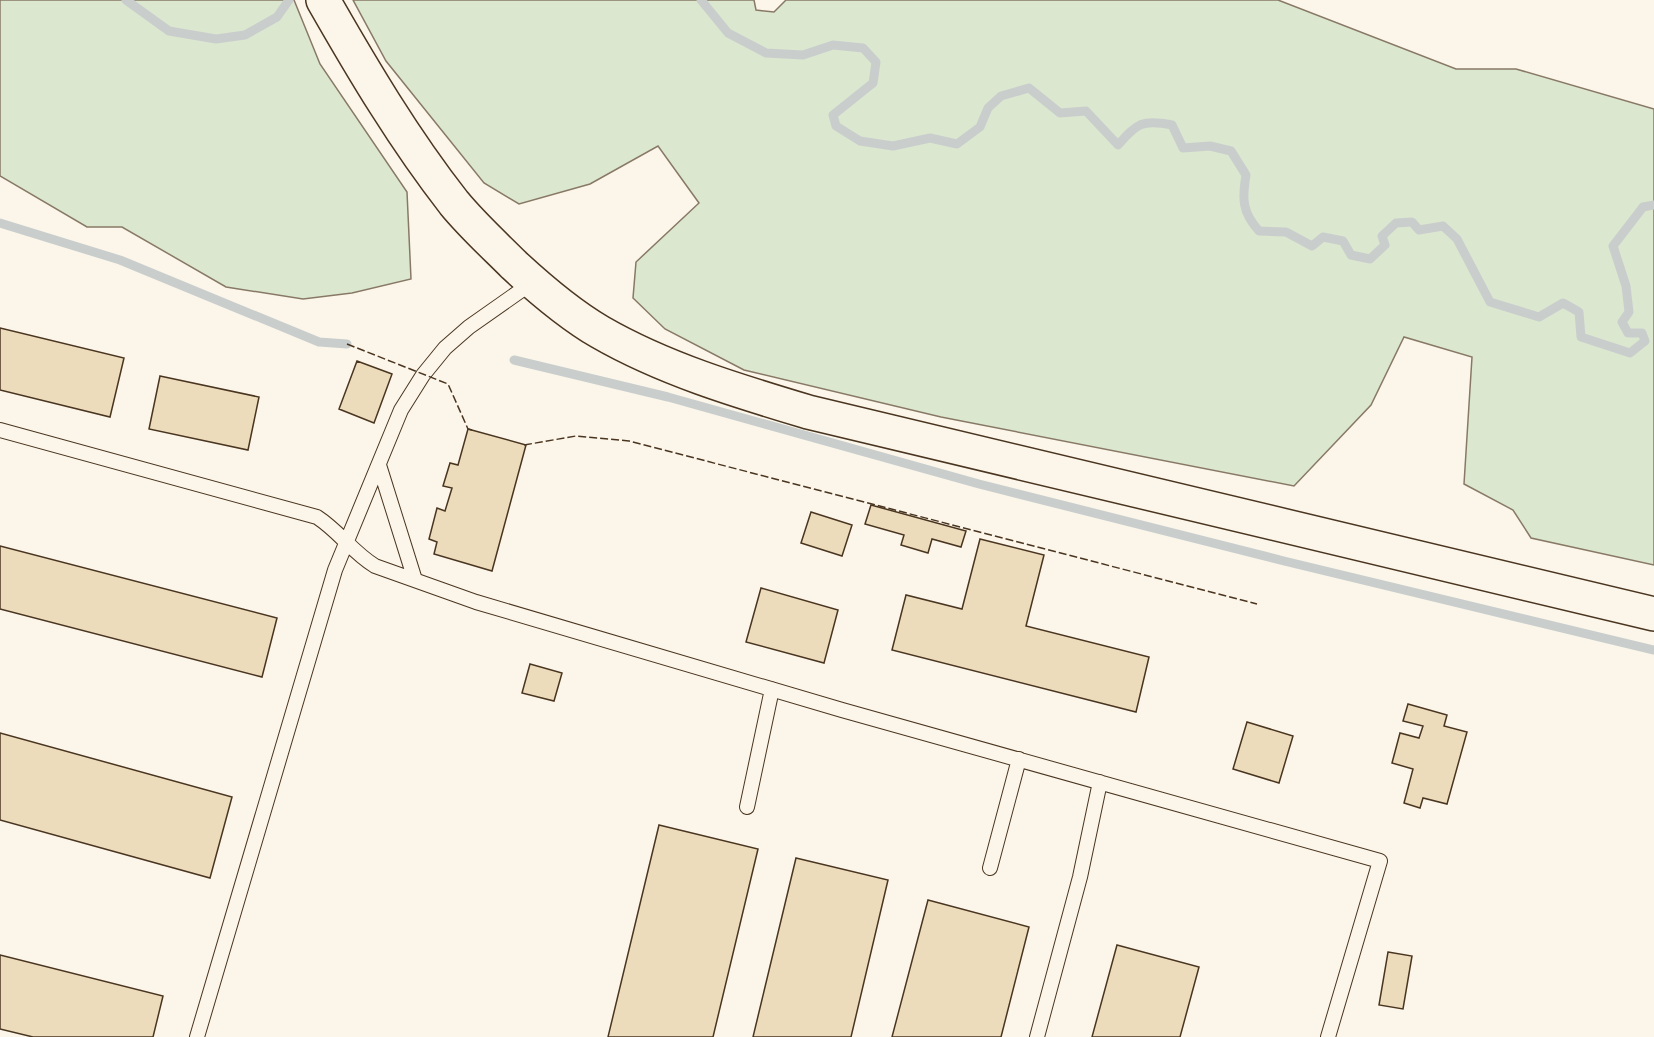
<svg xmlns="http://www.w3.org/2000/svg" width="1654" height="1037" viewBox="0 0 1654 1037" font-family="Ubuntu,sans-serif">
  <style>
    .green { fill: #dce7d0; stroke: #887966; stroke-width: 1.5 }
    .lines { fill: none; stroke-linecap: round; stroke-linejoin: round }
    .stream { stroke: #c9cecd; stroke-width: 9 }
    .building { fill: #ecdcbc; stroke: #4a3520; stroke-width: 1.5 }
    .service-casing { stroke: #4a3520; stroke-width: 16 }
    .tertiary-casing { stroke: #4a3520; stroke-width: 36 }
    .service { stroke: #fbf6e9; stroke-width: 14 }
    .tertiary { stroke: #fbf6e9; stroke-width: 33 }
    .fence { stroke: #4a3520; stroke-width: 1.5; stroke-dasharray: 8 3; stroke-linecap: butt }
  </style>
  <rect width="100%" height="100%" fill="#fbf6e9"/>
  <!-- green -->
  <path class="green" d="M0 0H294L320 64 407 192 411 279 352 293 303 299 226 287 122 227H87L0 176Z
    M353 0H754L756 10 774 12 786 0H1278L1456 69H1516L1654 109V565L1531 538 1513 510 1464 484 1472 357 1404 337 1371 405 1294 486 941 417 744 370 665 329 633 298 636 262 699 203 658 146 590 184 519 204 484 183 386 61Z"/>
  <g class="lines">
    <!-- stream -->
    <path class="stream" d="M126 0 169 31 216 39 245 35 277 17 289 0
      M701 0 728 33 766 53 803 55 833 45 863 48 876 62 873 83 833 115 836 126 860 141 893 146 930 138 957 144 980 127 988 108 1001 96 1029 88 1060 113 1086 111 1118 145C1137 123 1143 119 1172 125L1183 148 1210 146 1231 151 1246 175C1242 199 1242 212 1259 231L1286 232 1312 246 1323 237 1343 241 1351 255 1370 259 1385 245 1382 236 1396 223 1412 222 1419 230 1443 226 1457 239 1490 302 1539 317 1563 303 1579 312 1581 337 1630 353 1645 341 1642 333H1628L1622 322 1629 312 1626 286 1613 246 1643 207 1654 205
      M0 223 120 260 319 342 347 344
      M514 360 668 397 979 484 1284 561 1653 650"/>
  </g>
  <!-- building -->
  <path class="building" d="M0 328 124 358 110 417 0 390Z
    M357 361 392 374 374 423 339 409Z
    M160 376 259 397 248 450 149 429Z
    M468 429 526 445 492 571 434 554 437 542 429 539 437 508 445 511 452 488 443 486 450 463 458 465Z
    M871 505 966 531 961 547 932 539 928 553 901 545 904 535 865 524Z
    M811 512 852 525 842 556 801 543Z
    M980 539 1044 555 1026 626 1149 657 1136 712 892 650 906 595 962 609Z
    M0 546 277 618 262 677 0 609Z
    M761 588 838 610 824 663 746 642Z
    M530 664 562 673 554 701 522 693Z
    M1408 704 1447 715 1444 726 1467 732 1447 804 1423 798 1420 808 1404 803 1413 769 1392 763 1400 733 1419 738 1423 726 1403 721Z
    M1247 722 1293 736 1279 783 1233 769Z
    M0 733 232 797 210 878 0 820Z
    M659 825 758 849 713 1037H608Z
    M796 858 888 880 851 1037H753Z
    M928 900 1029 927 1001 1037H892Z
    M1117 945 1199 967 1180 1037H1092Z
    M1388 952 1412 956 1403 1009 1379 1005Z
    M0 955 163 996 153 1037H33L0 1029Z"/>
  <g class="lines">
    <defs>
      <path id="service" d="M0 430 317 517C340 532 352 552 375 566L476 602 842 710 1380 861 1328 1037
        M379 465 415 580
        M747 807 772 689
        M990 868 1019 759
        M197 1037 335 570 401 410 423 375 445 348 469 327 533 282
        M1037 1037 1080 877 1100 782"/>
      <path id="tertiary" d="M323 0C363 70 404 139 454 203 472 225 494 245 514 265 540 289 569 314 600 332 664 369 738 391 808 412L1654 614"/>
    </defs>
    <!-- service casing -->
    <use href="#service" class="service-casing"/>
    <!-- tertiary casing -->
    <use href="#tertiary" class="tertiary-casing"/>
    <!-- service -->
    <use href="#service" class="service"/>
    <!-- tertiary -->
    <use href="#tertiary" class="tertiary"/>
    <!-- fence -->
    <path class="fence" d="M347 344 448 384 468 429 472 430
      M524 445 576 436 629 441 1257 604"/>
  </g>
</svg>
